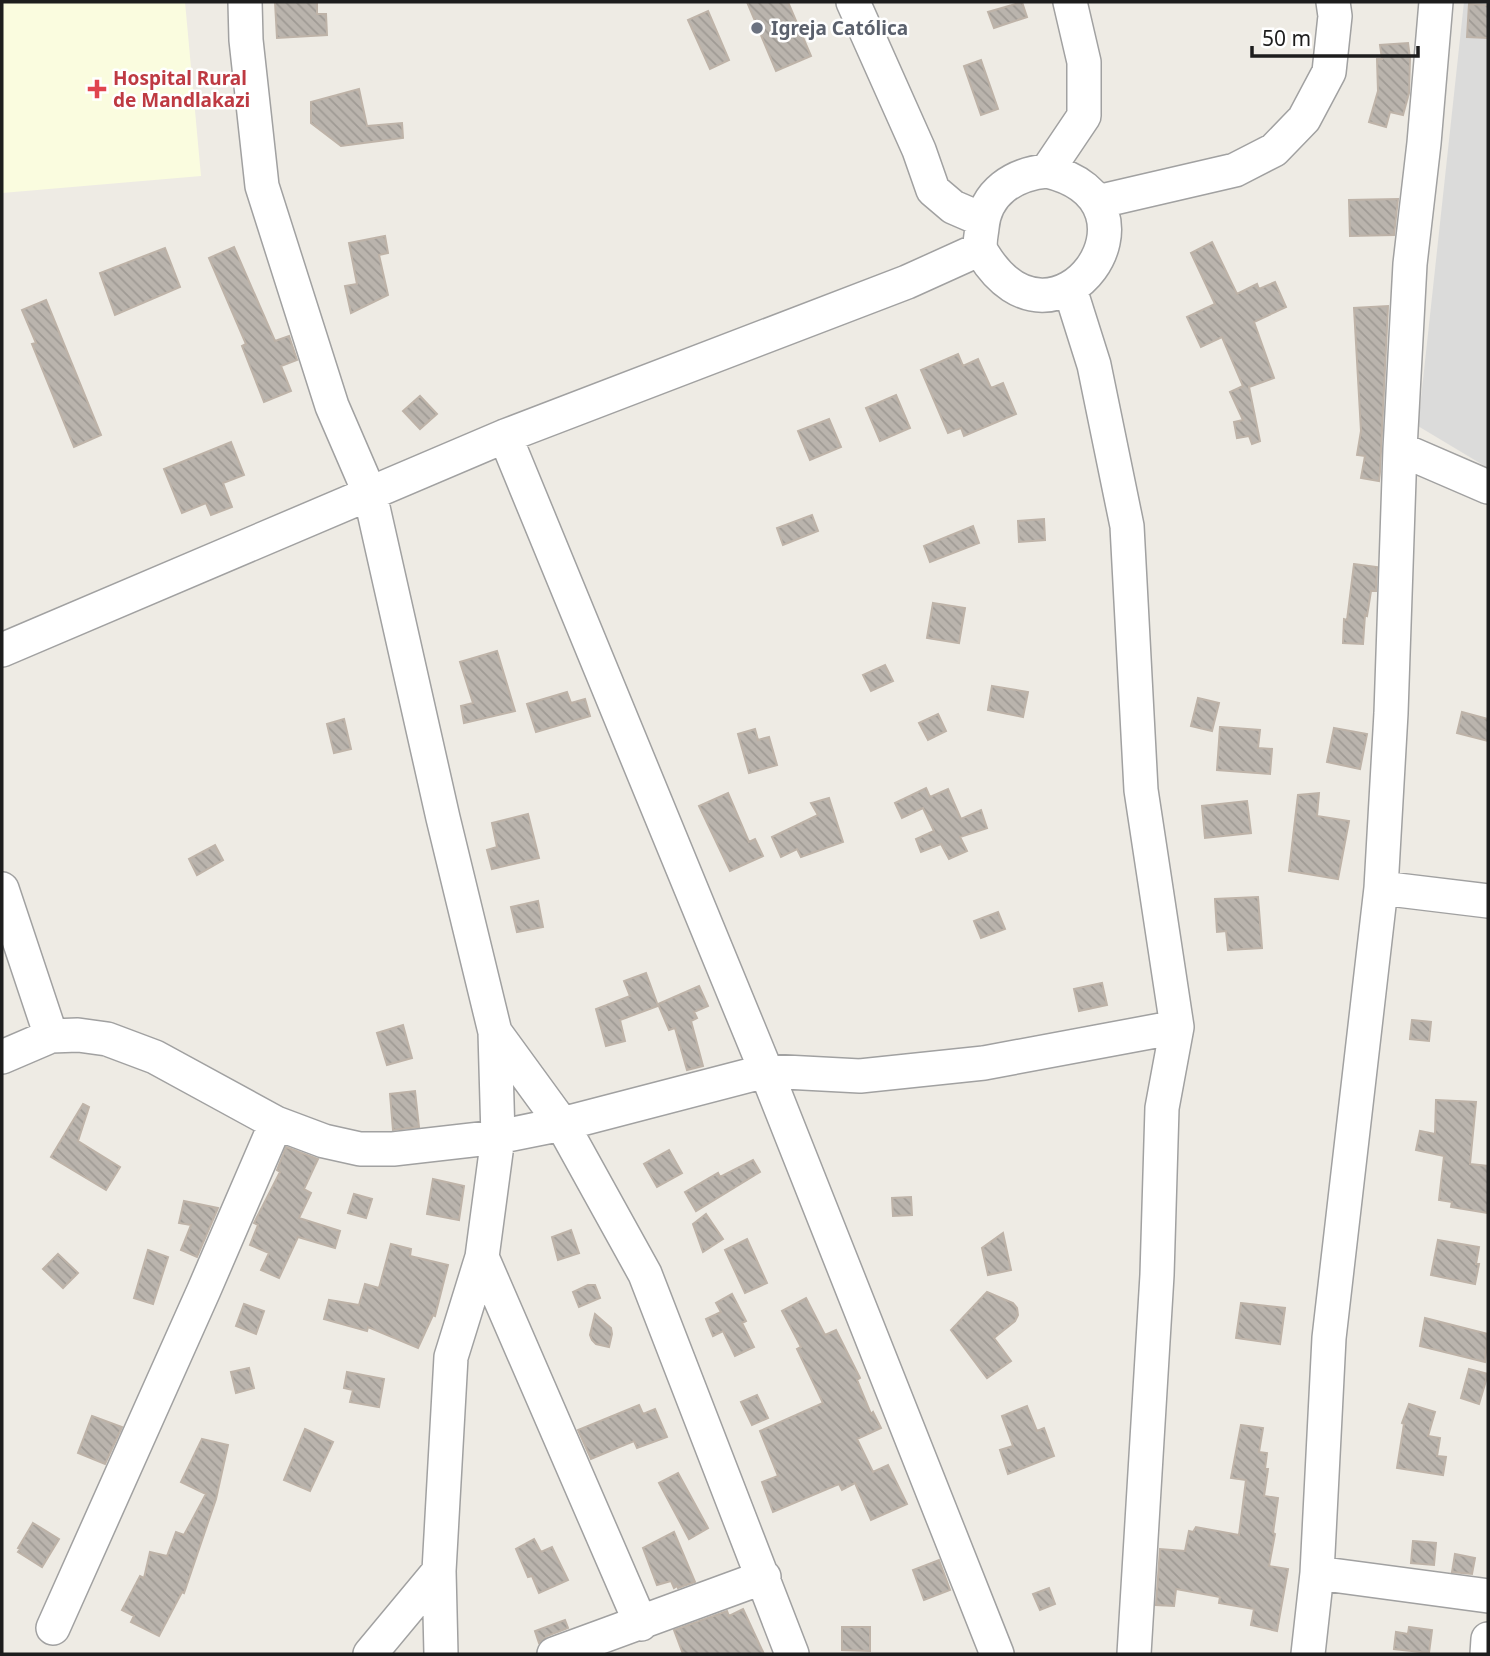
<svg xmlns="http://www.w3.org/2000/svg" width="1490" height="1656" viewBox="0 0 1490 1656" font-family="'Noto Sans',sans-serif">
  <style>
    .residential { fill: #dbdbda }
    .education { fill: #fafcdf }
    .building { fill: url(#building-back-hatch); stroke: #beb3a8; stroke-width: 2 }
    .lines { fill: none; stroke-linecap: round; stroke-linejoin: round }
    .minor-casing { stroke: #a1a1a1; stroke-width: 36 }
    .minor { stroke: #fff; stroke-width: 33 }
    .worship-dot { fill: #6b7280; stroke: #fff; stroke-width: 2.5 }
    .health-dot { fill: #e0444e; stroke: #fff; stroke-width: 2.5 }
    .labels { text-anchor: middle; stroke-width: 5; stroke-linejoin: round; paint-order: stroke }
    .worship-label { font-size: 19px; font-weight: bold; fill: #5b616d; stroke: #fff; text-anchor: start }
    .health-label { font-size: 19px; font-weight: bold; fill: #be3a42; stroke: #fff; text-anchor: start }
  </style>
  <defs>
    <pattern id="building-back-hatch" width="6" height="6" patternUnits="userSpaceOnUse" patternTransform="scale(1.75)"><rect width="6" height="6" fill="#bab4ad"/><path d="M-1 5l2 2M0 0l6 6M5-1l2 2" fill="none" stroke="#9f9a94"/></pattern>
  </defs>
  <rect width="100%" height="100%" fill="#eeebe4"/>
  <!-- residential -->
  <path class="residential" d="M1464 2H1488V468L1418 426Z"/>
  <!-- education -->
  <path class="education" d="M2 2H185L201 176 2 193Z"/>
  <!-- building -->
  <path class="building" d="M275 2H317V14H326L327 35 277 38Z
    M747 2H788L811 56 776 71Z
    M1022 2 1027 17 994 28 988 12Z
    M1469 4 1488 5V38L1467 37Z
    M708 11 729 60 710 69 688 20Z
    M1408 43 1410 58 1409 93 1403 115 1390 112 1386 127 1369 122 1378 91 1377 59H1382L1380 45Z
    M981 60 998 109 981 115 964 66Z
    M359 89 367 126 402 123 403 138 341 146 311 123V102Z
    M1398 199 1394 235 1350 236 1349 200Z
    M385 236 388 253 379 255 388 295 351 313 345 286 357 284 349 243Z
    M1212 242 1237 294 1257 284 1259 289 1275 282 1286 307 1254 322 1274 378 1249 387 1260 441 1252 444 1249 436 1237 438 1234 422 1243 420 1230 392 1243 386 1222 337 1201 347 1187 317 1215 304 1191 253Z
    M234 247 275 341 289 336 297 360 281 366 291 391 264 402 242 346 246 344 209 258Z
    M165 248 180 287 115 315 100 273Z
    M46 300 101 435 74 447 32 344 36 343 22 310Z
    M1388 306 1380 472 1379 481 1361 478 1365 456 1357 455 1361 431 1354 308Z
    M958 354 963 366 978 359 991 388 1003 383 1016 414 964 436 961 428 948 433 921 370Z
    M896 395 910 428 880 441 866 408Z
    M420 396 437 414 420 429 403 411Z
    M829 419 841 447 810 460 798 431Z
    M231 442 244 475 223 483 232 507 211 515 206 503 182 513 164 469Z
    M812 515 818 531 783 545 777 528Z
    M1044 519 1045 540 1019 542 1018 521Z
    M973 526 979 543 930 562 924 546Z
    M1354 564 1377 567 1376 591H1371L1367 616 1365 615 1363 644 1343 643 1344 619 1347 620Z
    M933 603 965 608 959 643 927 638Z
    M497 651 515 711 464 723 461 706 473 703 460 662Z
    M885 665 893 681 871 691 863 675Z
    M992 686 1028 692 1023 717 988 710Z
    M567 692 571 703 585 699 590 716 536 732 527 704Z
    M1198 698 1219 703 1212 731 1191 726Z
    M1462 712 1488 719V741L1457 733Z
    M938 714 946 731 928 740 919 723Z
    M344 719 351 749 334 753 327 724Z
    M1220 727 1260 730 1258 748 1272 749 1270 774 1217 770Z
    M1334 728 1367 734 1360 769 1327 762Z
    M755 729 758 740 769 737 777 765 749 773 738 734Z
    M926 788 930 797 948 789 961 819 981 810 987 828 960 837 967 851 949 859 941 844 921 852 916 839 934 831 923 808 902 818 895 803Z
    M728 793 749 842 755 839 763 856 730 871 699 806Z
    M1319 793 1317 816 1349 821 1338 879 1289 871 1298 795Z
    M829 798 843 842 801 857 797 849 781 857 772 837 818 815 811 803Z
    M1247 801 1251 833 1205 838 1202 806Z
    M528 814 539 858 492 869 487 850 497 847 492 823Z
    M215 845 223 860 197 875 189 859Z
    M1258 897 1262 948 1228 950 1226 931 1217 932 1215 899Z
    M538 901 543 927 517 932 511 907Z
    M998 912 1005 929 981 938 974 921Z
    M646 973 658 1006 620 1020 625 1041 606 1046 596 1009 630 996 624 981Z
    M1102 983 1107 1005 1079 1011 1074 989Z
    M699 986 708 1006 694 1012 697 1018 691 1021 703 1066 687 1070 675 1028 669 1030 658 1004Z
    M1412 1020 1431 1022 1429 1041 1410 1039Z
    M403 1025 412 1058 387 1065 377 1033Z
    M415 1091 419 1127 393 1130 390 1094Z
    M1436 1100 1476 1102 1470 1164 1488 1166V1213L1451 1207 1452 1202 1439 1200 1444 1156 1416 1150 1420 1131 1435 1134Z
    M83 1104 89 1107 78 1141 120 1167 106 1190 51 1157Z
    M286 1147 318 1159 304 1189 311 1193 299 1218 340 1231 335 1248 298 1237 279 1278 261 1270 269 1253 250 1245 258 1225 254 1223 280 1172 277 1170Z
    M669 1150 682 1173 657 1187 644 1164Z
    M753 1160 760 1172 696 1211 685 1192 718 1173 720 1177Z
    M433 1179 464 1186 459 1220 427 1214Z
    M354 1194 372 1199 366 1218 348 1213Z
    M911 1197 912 1215 893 1216 892 1198Z
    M184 1201 218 1208 197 1257 181 1250 191 1225 179 1223Z
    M706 1214 723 1239 703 1252 693 1224Z
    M571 1230 579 1253 558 1260 552 1237Z
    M1003 1233 1011 1270 988 1275 982 1248Z
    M747 1239 767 1283 745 1293 725 1250Z
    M1438 1240 1479 1247 1476 1264H1479L1475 1284 1431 1275Z
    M391 1244 411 1249 410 1256 448 1265 435 1316 433 1315 418 1348 368 1327 367 1331 324 1319 329 1300 359 1305 365 1284 379 1288Z
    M148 1250 168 1257 153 1304 134 1298Z
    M58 1254 78 1273 63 1288 43 1269Z
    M588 1285H595L600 1298 579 1307 573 1292Z
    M987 1292 1013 1303 1017 1308 1018 1315 1015 1321 994 1338 1011 1361 987 1378 951 1330Z
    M732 1294 746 1321 742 1323 754 1347 735 1356 723 1331 713 1336 706 1319 721 1312 716 1303Z
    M806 1298 825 1335 836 1330 860 1378 857 1380 871 1414 873 1412 881 1428 857 1439 873 1472 888 1465 907 1504 871 1520 855 1483 842 1490 839 1484 773 1512 762 1482 778 1476 760 1431 823 1403 797 1349 801 1347 782 1311Z
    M1241 1303 1285 1308 1280 1344 1236 1338Z
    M244 1304 264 1311 256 1334 236 1326Z
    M595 1314 611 1328 612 1334 609 1347 596 1344 592 1340 590 1335Z
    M1425 1318 1488 1334 1485 1362 1420 1346Z
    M249 1368 254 1388 236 1393 231 1372Z
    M1469 1369 1488 1374 1479 1404 1461 1398Z
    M347 1372 384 1379 379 1407 350 1402 353 1390 344 1388Z
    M757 1395 768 1418 752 1425 741 1402Z
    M1409 1404 1435 1412 1428 1436 1440 1438 1437 1456 1446 1457 1443 1475 1397 1468 1404 1424 1402 1423Z
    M639 1405 643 1414 655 1409 667 1437 637 1448 634 1441 591 1459 578 1430Z
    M1027 1406 1037 1431 1044 1428 1054 1456 1008 1474 1000 1450 1013 1446 1002 1416Z
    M92 1416 122 1427 105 1464 78 1453Z
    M1241 1425 1263 1428 1259 1452 1267 1453 1265 1469H1268L1264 1496 1278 1498 1273 1533 1275 1534 1269 1566 1288 1569 1277 1631 1251 1625 1254 1609 1219 1603 1220 1597 1176 1589 1174 1606 1156 1605 1160 1549 1185 1551 1189 1531 1193 1532 1196 1527 1239 1535 1246 1480 1231 1478Z
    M305 1429 333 1442 310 1491 284 1480Z
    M202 1439 228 1445 216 1499 184 1593 182 1592 159 1636 131 1622 134 1616 122 1610 140 1576 144 1578 150 1552 167 1556 176 1532 184 1535 206 1494 181 1482Z
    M678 1473 708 1528 689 1539 659 1483Z
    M33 1523 59 1539 42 1567 18 1552 20 1549 18 1548Z
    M674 1532 695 1582 678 1588 677 1586 674 1588 671 1581 657 1585 643 1548Z
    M534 1539 541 1552 552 1547 568 1580 539 1593 532 1576 528 1577 516 1549Z
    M1413 1541 1436 1543 1434 1565 1411 1563Z
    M1455 1554 1475 1558 1472 1574 1452 1572Z
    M939 1560 950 1590 924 1600 913 1570Z
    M1049 1588 1055 1604 1040 1610 1033 1594Z
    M743 1609 764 1654H683L674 1630 727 1611 729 1616Z
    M565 1620 568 1628 547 1636 539 1643 535 1631Z
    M842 1627H870V1651L842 1650Z
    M1409 1627 1432 1630 1429 1653 1394 1649 1396 1632 1408 1634Z"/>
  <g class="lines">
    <defs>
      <path id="minor" d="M245 2 246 40 262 186 332 406 370 494 443 818 495 1032 562 1124 645 1274 792 1654
        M853 2 919 150 933 190 953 207 983 220
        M1047 171C1177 202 1056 372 983 254 978 246 981 237 982 228 985 192 1014 174 1047 171Z
        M1047 171 1084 116V62L1070 2
        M1097 202 1235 170 1274 150 1304 119 1329 72 1335 16 1333 2
        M1070 289 1094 365 1127 526 1141 790 1177 1027 1162 1108 1157 1275 1134 1654
        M505 436 766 1071 997 1654
        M1400 449 1488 487
        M2 650 505 436 907 282 980 249
        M1381 888 1488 901
        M2 889 51 1036
        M2 1057 51 1036 78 1035 107 1039 155 1057 276 1123 324 1141 360 1149H393L498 1137 562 1124 766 1071 860 1076 984 1063 1177 1027
        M482 1257 641 1624
        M1317 1573 1488 1596
        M53 1628 204 1290 276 1123
        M370 1654 439 1571
        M441 1654 439 1571 451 1357 482 1257 498 1137 495 1032
        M554 1654 764 1577
        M1308 1654 1317 1573 1329 1338 1381 888 1391 713 1400 449 1410 264 1424 143 1436 2
        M1487 1654 1488 1639"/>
    </defs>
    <!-- minor casing -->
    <use href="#minor" class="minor-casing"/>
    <!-- minor -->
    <use href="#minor" class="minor"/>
  </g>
  <!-- markers -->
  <circle class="worship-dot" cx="757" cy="28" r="7"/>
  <path class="health-dot" d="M93.5 78.5h7v7h7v7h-7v7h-7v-7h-7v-7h7z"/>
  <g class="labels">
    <!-- worship labels -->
    <g class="worship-label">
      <text x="771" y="35">Igreja Católica</text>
    </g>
    <!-- health labels -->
    <g class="health-label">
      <text x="113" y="85">Hospital Rural<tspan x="113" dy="22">de Mandlakazi</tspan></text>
    </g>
  </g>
  <!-- border -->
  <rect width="1490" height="1656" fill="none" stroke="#1d1d1d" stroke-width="7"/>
  <!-- scale -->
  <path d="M1252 46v10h166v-10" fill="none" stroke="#1d1d1d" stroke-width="3.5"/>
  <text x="1262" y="46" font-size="21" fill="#1d1d1d" stroke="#ffffff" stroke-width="5" paint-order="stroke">50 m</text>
</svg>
